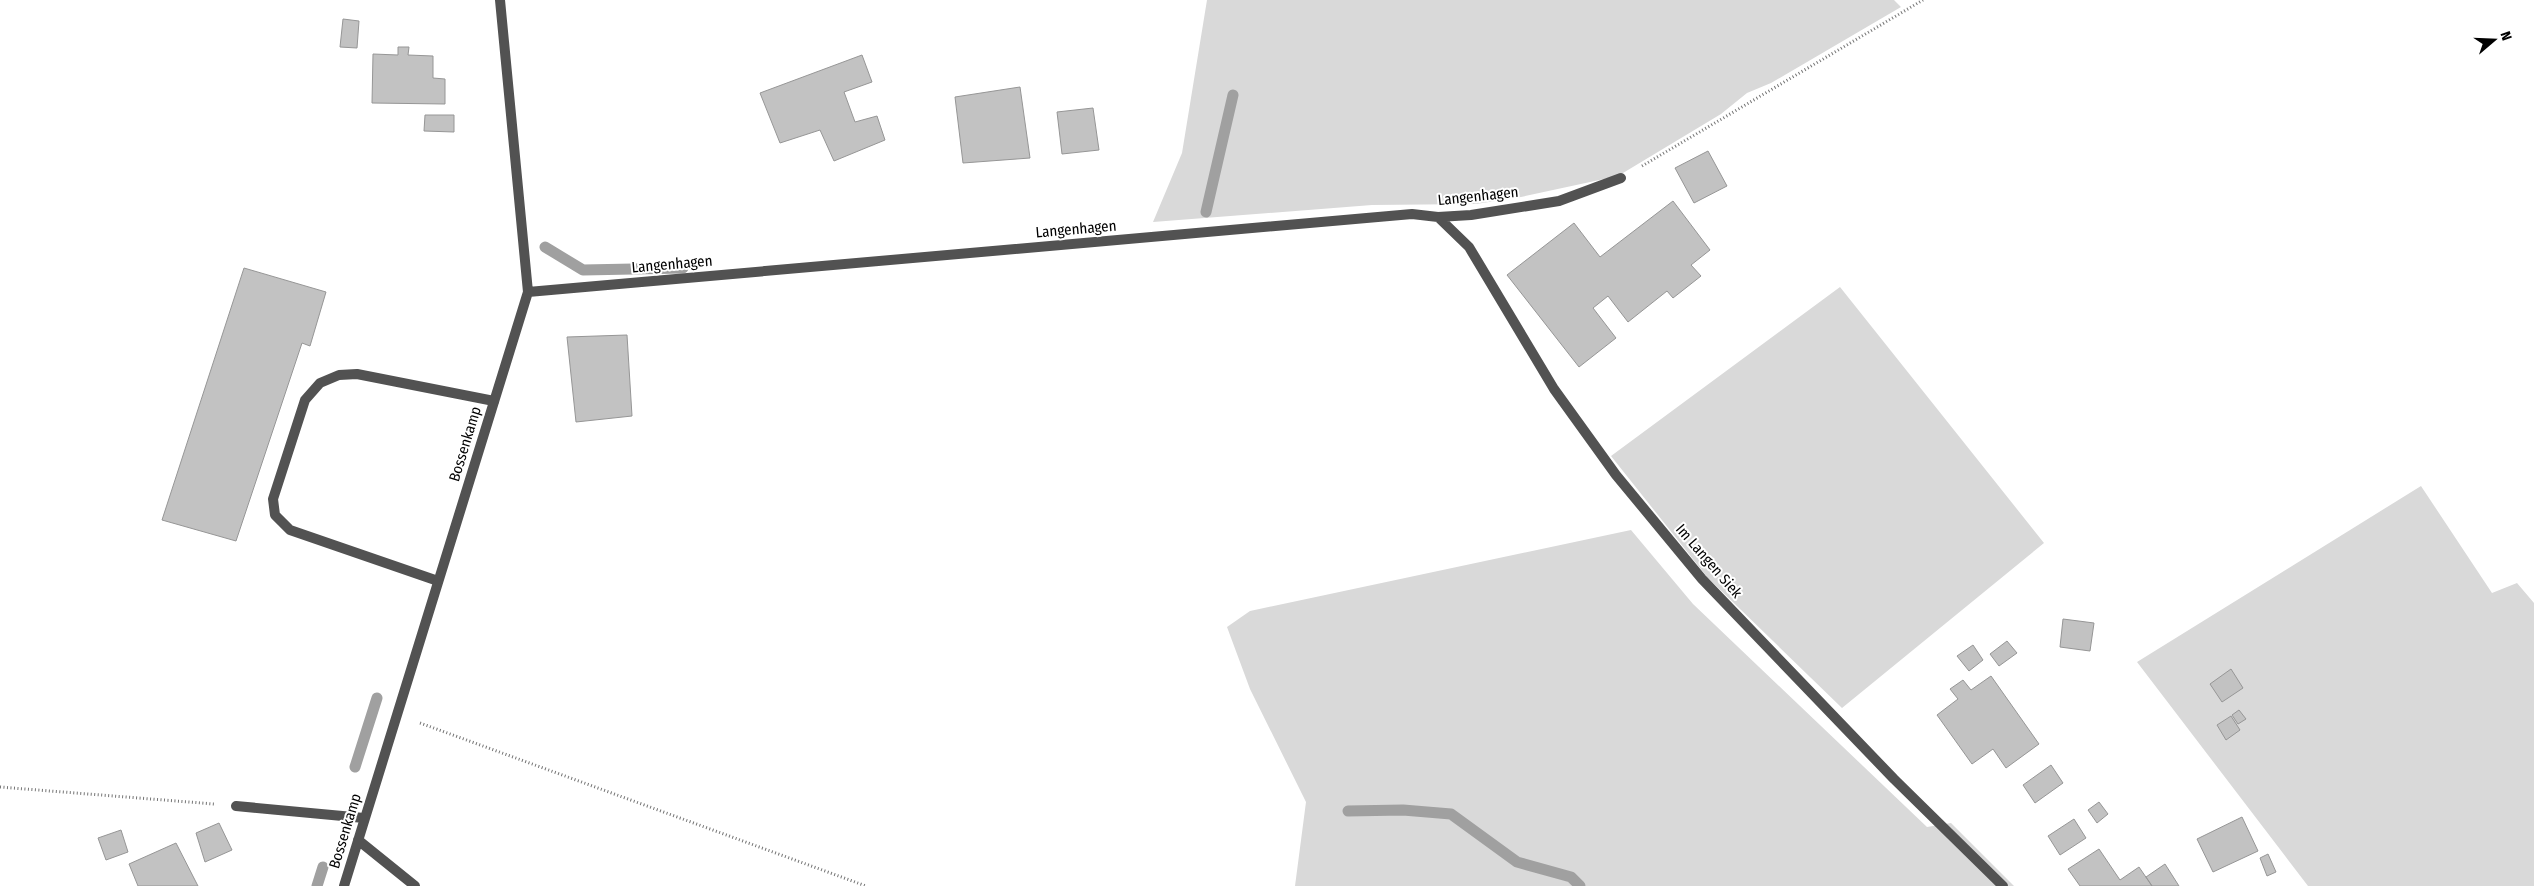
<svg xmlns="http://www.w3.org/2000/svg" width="2534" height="886" viewBox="0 0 2534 886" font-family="'Fira Sans Condensed',sans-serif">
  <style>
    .green { fill: #d9d9d9 }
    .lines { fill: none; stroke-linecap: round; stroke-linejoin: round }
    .stream { stroke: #a0a0a0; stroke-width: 11 }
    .building { fill: #c2c2c2; stroke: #969696 }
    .path { stroke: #747474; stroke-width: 3; stroke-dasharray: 1 2.5; stroke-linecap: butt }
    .service { stroke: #525252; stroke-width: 10 }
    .minor { stroke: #525252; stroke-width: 10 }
    .labels { text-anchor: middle; stroke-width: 4; stroke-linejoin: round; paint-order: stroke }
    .street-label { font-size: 15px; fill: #000; stroke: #fff }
  </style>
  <rect width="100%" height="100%" fill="#fff"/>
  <!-- green -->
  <path class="green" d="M1207 0H1894L1901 7 1771 83 1747 93 1721 114 1618 176 1521 197 1476 204 1372 205 1153 222 1182 153Z
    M1840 287 2044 543 1842 708 1708 578 1611 456Z
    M2421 486 2492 593 2517 583 2534 603V886H2308L2137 662Z
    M1631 530 1693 604 1927 827 1951 823 2014 886H1295L1306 802 1250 689 1227 627 1250 611Z"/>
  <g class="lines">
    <!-- stream -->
    <path class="stream" d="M1206 212 1233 95
      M545 247 583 270 683 268
      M355 767 377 698
      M1348 811 1403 810 1451 814 1517 862 1571 877 1580 886
      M317 886 323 867"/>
  </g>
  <!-- building -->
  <path class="building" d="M343 19 359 21 357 48 340 47Z
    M398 47H409L408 55 433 56V78L445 79V104L372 103 373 54 398 55Z
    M862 55 872 82 844 92 855 122 877 116 885 140 834 161 820 130 780 143 760 93Z
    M1020 87 1030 158 963 163 955 97Z
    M1093 108 1099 150 1062 154 1057 112Z
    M425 115H454V132L424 131Z
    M1708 151 1727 186 1694 203 1675 168Z
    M1673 201 1710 250 1691 265 1701 276 1673 298 1667 291 1628 322 1608 296 1593 308 1616 338 1579 367 1507 275 1574 223 1600 257Z
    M244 268 326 292 310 346 302 343 236 541 162 520Z
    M627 335 632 416 576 422 567 337Z
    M2063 619 2094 623 2090 651 2060 647Z
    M2007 641 2017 653 1999 666 1990 654Z
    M1973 645 1983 660 1969 671 1957 656Z
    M2231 669 2243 688 2222 702 2210 684Z
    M1991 676 2039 744 2006 768 1993 749 1972 764 1937 715 1958 699 1950 689 1963 680 1971 690Z
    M2239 710 2246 719 2238 724 2232 715Z
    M2231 716 2240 730 2226 740 2217 725Z
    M2051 765 2063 783 2035 803 2023 785Z
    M2099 802 2108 814 2097 823 2088 810Z
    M2242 817 2258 851 2213 872 2197 839Z
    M2074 819 2086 838 2060 855 2048 836Z
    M219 823 232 850 205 862 196 833Z
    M121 830 128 852 106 860 98 838Z
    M176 843 198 886H138L129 864Z
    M2099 849 2120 880 2139 867 2152 886H2080L2068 869Z
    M2268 854 2276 872 2267 876 2260 858Z
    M2165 864 2179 886H2152L2146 877Z"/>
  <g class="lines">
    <!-- path -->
    <path class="path" d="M1642 166 1923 0
      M420 723 866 886
      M0 787 214 804"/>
    <!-- service -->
    <path class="service" d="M438 581 290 530 275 515 273 499 305 400 320 383 339 375 357 374 494 401
      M236 806 364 818"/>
    <!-- minor -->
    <path class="minor" d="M1438 217 1469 247 1554 389 1616 475 1702 579 1894 779 2003 886
      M528 292 1412 214 1438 217 1471 215 1559 201 1621 178
      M358 840 415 886
      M344 886 528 292 500 0"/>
  </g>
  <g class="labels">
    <!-- street labels -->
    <g class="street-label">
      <text transform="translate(1478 196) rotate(-6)" y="5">Langenhagen</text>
      <text transform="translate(1076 229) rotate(-5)" y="5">Langenhagen</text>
      <text transform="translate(672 264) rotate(-5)" y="5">Langenhagen</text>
      <text transform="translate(465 444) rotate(-73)" y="5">Bossenkamp</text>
      <text transform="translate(1709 561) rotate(49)" y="5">Im Langen Siek</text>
      <text transform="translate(345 831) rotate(-73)" y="5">Bossenkamp</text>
    </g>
  </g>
  <!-- north arrow -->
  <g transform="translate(2494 40) rotate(71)" stroke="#ffffff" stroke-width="4" paint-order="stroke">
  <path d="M0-4L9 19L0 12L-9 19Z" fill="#000000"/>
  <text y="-8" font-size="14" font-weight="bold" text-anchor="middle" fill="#000000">N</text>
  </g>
</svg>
